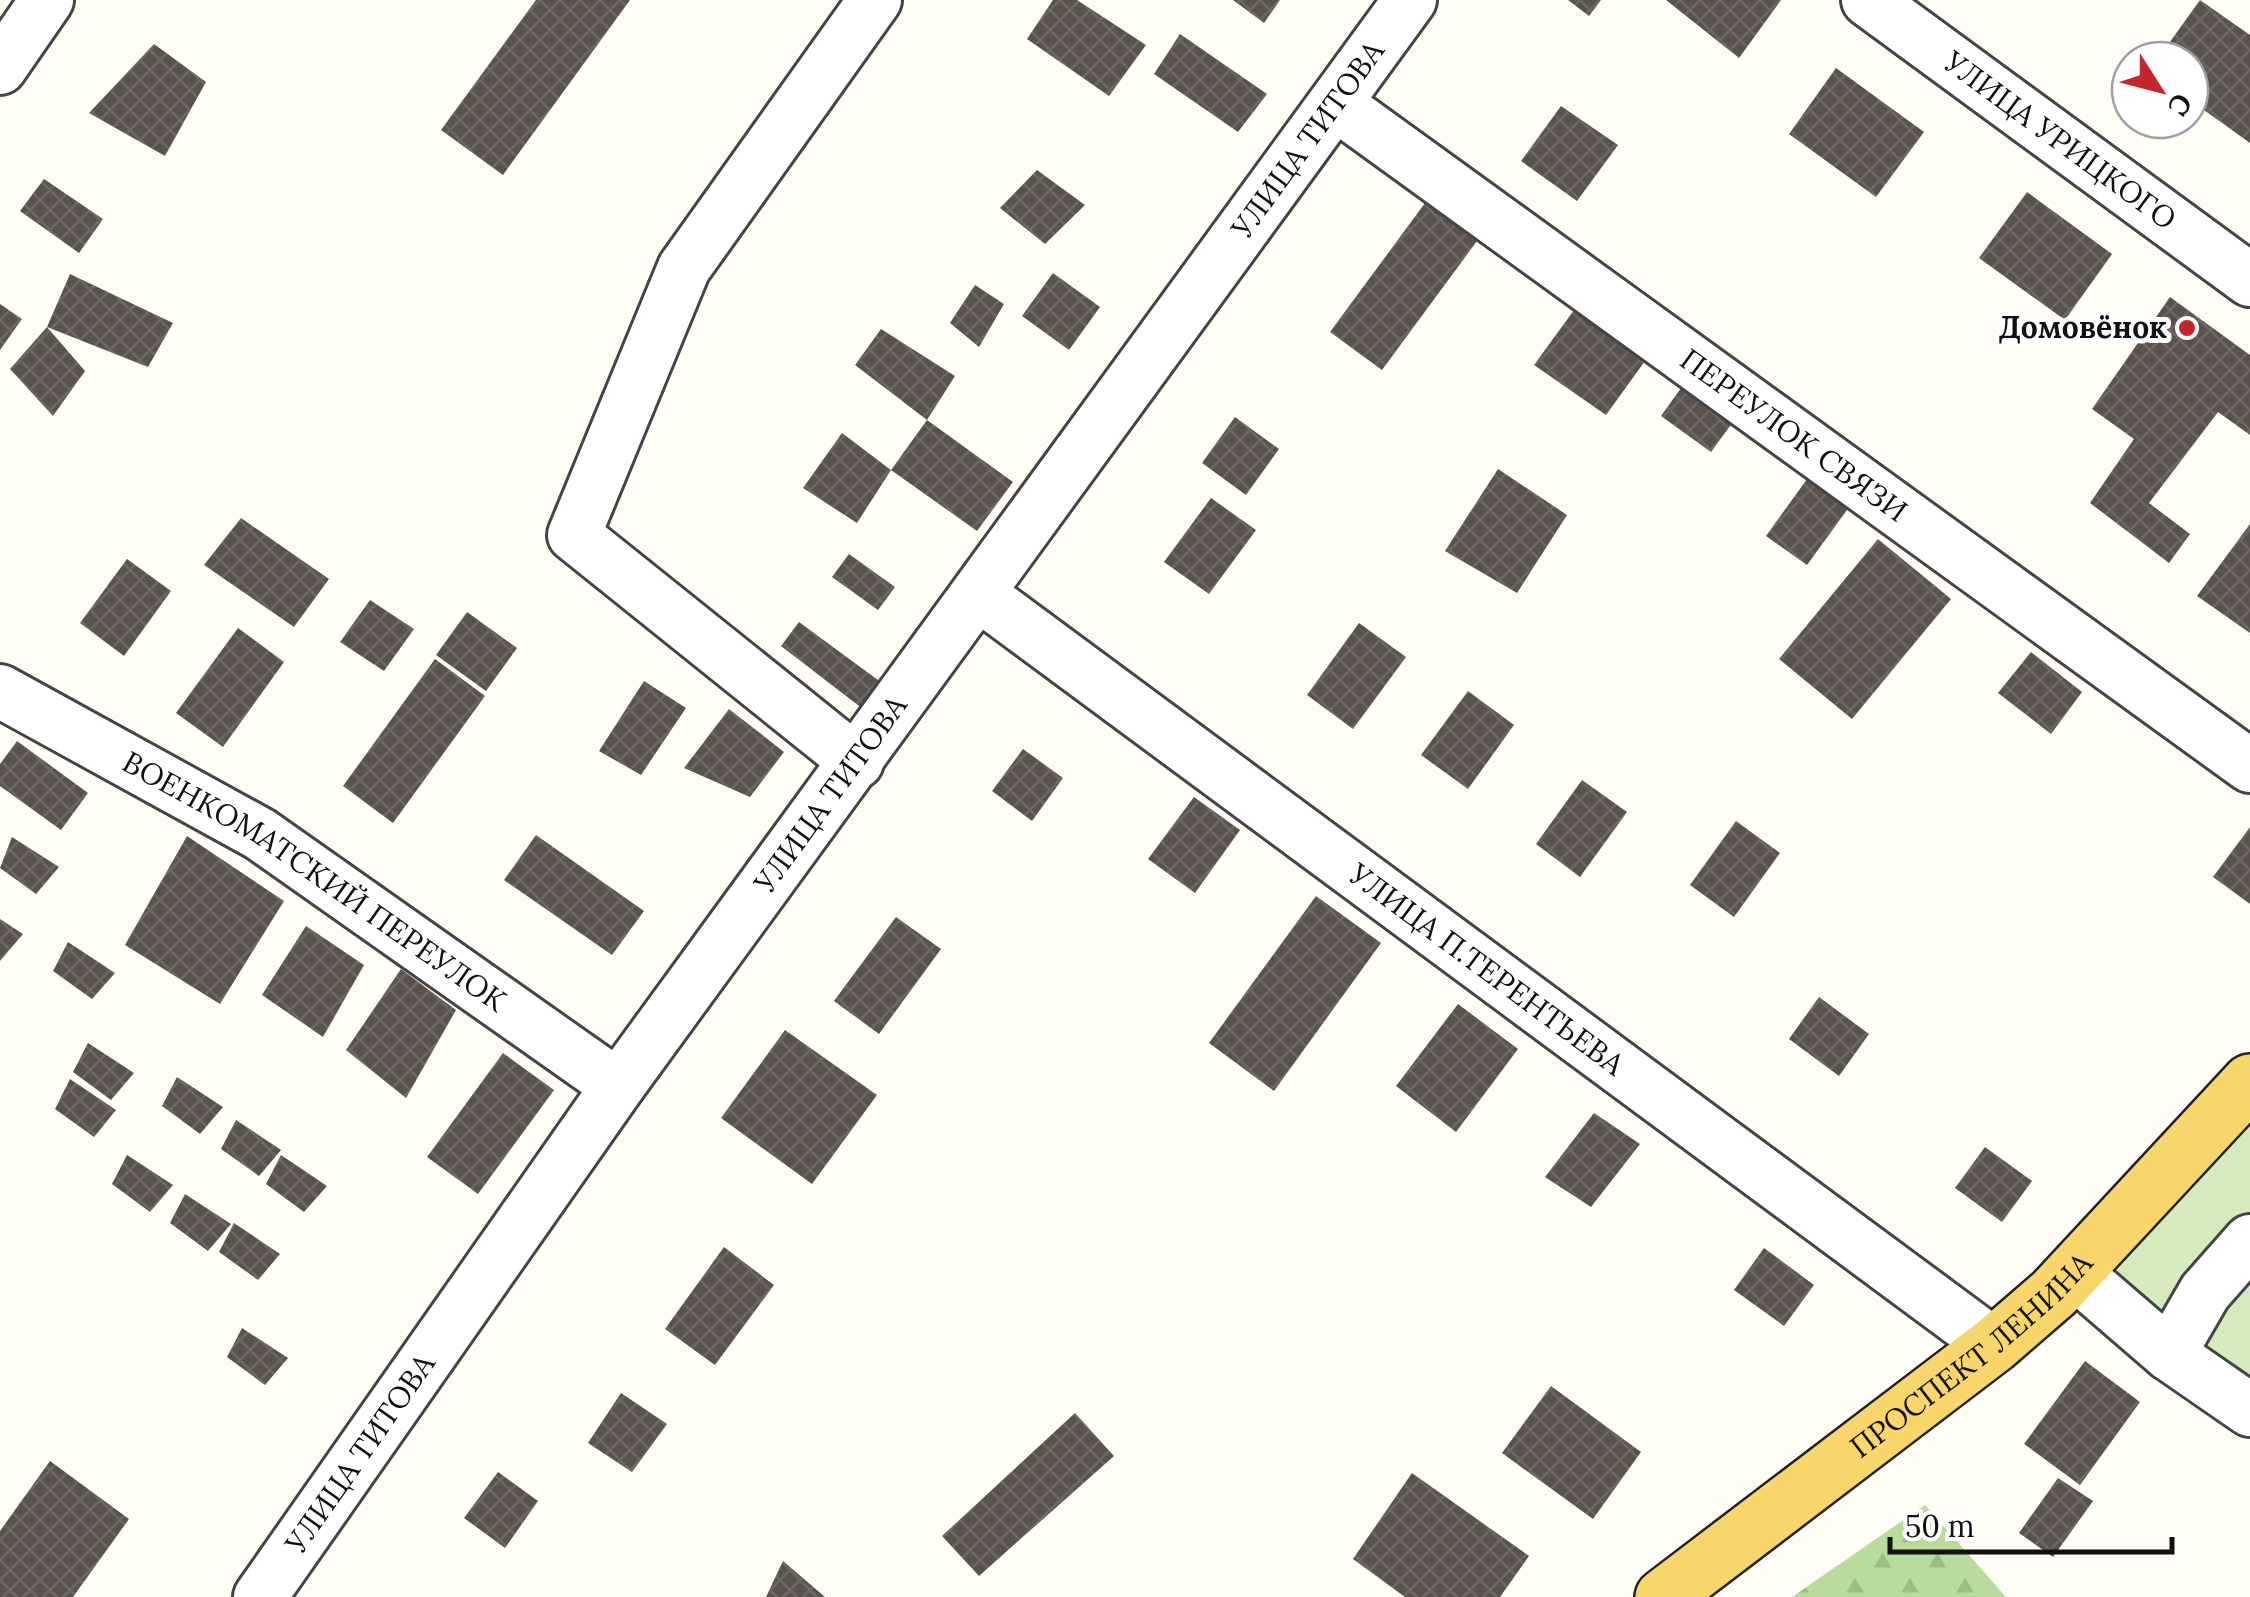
<svg xmlns="http://www.w3.org/2000/svg" width="2250" height="1597" viewBox="0 0 2250 1597" font-family="Lora,serif">
  <style>
    .forest { fill: url(#forest-firs) }
    .park { fill: #d5ebbd }
    .building { fill: url(#building-cross-hatch) }
    .lines { fill: none; stroke-linecap: round; stroke-linejoin: round }
    .minor-casing { stroke: #444; stroke-width: 58 }
    .major-casing { stroke: #222; stroke-width: 60 }
    .minor { stroke: #fff; stroke-width: 52 }
    .major { stroke: #f9d66b; stroke-width: 55 }
    .poi-dot { fill: #c4262e; stroke: #fff; stroke-width: 4 }
    .labels { text-anchor: middle; stroke-width: 10; stroke-linejoin: round; paint-order: stroke }
    .street-label { font-size: 30px; fill: #111; stroke: #fff }
    .poi-label { font-size: 30px; font-weight: bold; fill: #111; stroke: #fff; text-anchor: end }
  </style>
  <defs>
    <pattern id="forest-firs" width="22" height="20" patternUnits="userSpaceOnUse" patternTransform="scale(2.5)"><rect width="22" height="20" fill="#b9dc9c"/><path d="M5 1l3.5 6h-7zM16 11l3.5 6h-7z" fill="#9ebc85"/></pattern>
    <pattern id="building-cross-hatch" width="8" height="8" patternUnits="userSpaceOnUse" patternTransform="scale(2.5)"><rect width="8" height="8" fill="#5a524d"/><path d="M0 0l8 8M0 8l8-8" fill="none" stroke="#6d6662"/></pattern>
  </defs>
  <rect width="100%" height="100%" fill="#fffdf5"/>
  <!-- forest -->
  <path class="forest" d="M1925 1505 2006 1597H1792Z"/>
  <!-- park -->
  <path class="park" d="M2250 1116V1382L2094 1297Z"/>
  <!-- building -->
  <path class="building" d="M536 0H630L503 175 441 130Z
    M1053 0H1077L1146 45 1109 96 1027 39Z
    M1233 0H1280L1264 23Z
    M1568 0H1601L1589 16Z
    M1666 0H1781L1739 58Z
    M2200 0 2250 35V143L2190 100V60H2157Z
    M1180 34 1267 94 1238 132 1154 74Z
    M154 44 206 82 165 156 89 113Z
    M1836 68 1924 132 1876 197 1789 134Z
    M1561 106 1618 145 1577 201 1521 161Z
    M1037 170 1085 205 1045 244 1000 208Z
    M44 179 103 219 79 253 20 211Z
    M2027 192 2112 254 2065 320 1979 258Z
    M1425 203 1477 241 1382 370 1330 332Z
    M1053 273 1100 307 1069 350 1022 316Z
    M70 274 173 323 148 367 47 327Z
    M975 285 1004 304 979 347 950 323Z
    M1585 295 1653 350 1606 415 1534 365Z
    M2170 297 2250 355V435L2218 412 2149 503 2190 534 2169 563 2090 503 2134 439 2092 409Z
    M0 304 22 319 0 350Z
    M47 327 85 371 53 416 10 369Z
    M881 329 955 376 927 420 855 365Z
    M1691 374 1741 411 1711 452 1661 416Z
    M1235 417 1279 449 1246 495 1202 463Z
    M927 420 1013 482 977 531 891 470Z
    M842 433 891 470 857 523 803 488Z
    M1815 468 1855 499 1807 565 1766 536Z
    M1498 469 1567 515 1517 593 1445 551Z
    M1211 498 1256 530 1209 594 1164 562Z
    M241 518 329 579 294 627 204 565Z
    M2250 524V633L2197 596Z
    M1878 539 1951 599 1852 719 1779 659Z
    M849 554 895 587 878 610 832 577Z
    M127 559 171 591 124 656 80 623Z
    M370 600 414 629 384 671 340 642Z
    M467 612 517 648 486 691 436 655Z
    M799 622 882 683 863 709 781 646Z
    M1359 623 1406 657 1353 729 1307 695Z
    M238 628 284 662 223 747 176 713Z
    M2031 652 2082 692 2051 734 1998 693Z
    M435 659 485 696 393 823 343 786Z
    M644 681 686 708 641 775 599 751Z
    M1468 691 1514 725 1468 789 1421 755Z
    M729 709 784 752 750 797 684 768Z
    M17 741 88 793 61 830 0 786V764Z
    M1023 749 1063 778 1032 821 992 791Z
    M1582 780 1627 812 1580 877 1536 844Z
    M1194 797 1240 830 1195 893 1148 859Z
    M1736 821 1780 853 1734 917 1690 885Z
    M2250 827V904L2213 877Z
    M536 835 644 911 612 955 504 880Z
    M187 836 284 901 220 1004 125 945Z
    M12 837 59 867 36 894 0 868Z
    M1316 896 1381 943 1274 1091 1209 1043Z
    M896 917 941 949 879 1034 834 1001Z
    M0 919 23 934 0 961Z
    M306 926 364 965 323 1037 262 995Z
    M68 942 115 973 92 999 53 971Z
    M401 969 456 1010 406 1098 346 1050Z
    M1819 997 1869 1034 1839 1076 1789 1039Z
    M1458 1004 1518 1049 1456 1132 1396 1086Z
    M785 1030 877 1095 812 1184 721 1118Z
    M88 1043 134 1073 111 1100 73 1072Z
    M503 1053 554 1090 478 1194 427 1157Z
    M177 1077 223 1107 200 1134 162 1106Z
    M70 1079 116 1110 94 1137 55 1109Z
    M1594 1113 1640 1144 1591 1207 1545 1177Z
    M236 1120 281 1150 259 1176 221 1149Z
    M1985 1147 2032 1181 2002 1222 1955 1188Z
    M127 1155 173 1185 150 1212 112 1184Z
    M281 1155 327 1186 304 1212 266 1184Z
    M185 1194 231 1224 208 1251 170 1223Z
    M234 1223 280 1254 258 1280 219 1252Z
    M724 1247 774 1285 715 1365 665 1329Z
    M1764 1248 1814 1285 1784 1326 1734 1290Z
    M242 1328 288 1358 265 1385 227 1357Z
    M2085 1361 2140 1402 2080 1485 2024 1444Z
    M1551 1386 1641 1452 1593 1519 1502 1453Z
    M621 1393 667 1424 632 1472 588 1443Z
    M1075 1413 1114 1456 979 1576 942 1536Z
    M50 1461 129 1519 73 1597H0V1531Z
    M498 1472 538 1501 505 1548 464 1518Z
    M1412 1473 1529 1556 1500 1597H1405L1353 1559Z
    M2058 1478 2093 1501 2053 1557 2019 1533Z
    M783 1561 825 1597H766Z"/>
  <g class="lines">
    <defs>
      <g id="minor">
        <path id="s1" d="M1868 0 2250 280"/>
        <path d="M0 68 47 0"/>
        <path id="s2" d="M1336 104 2250 766"/>
        <path id="s3" d="M980 595 1994 1345"/>
        <path id="s4" d="M0 691 260 834 618 1086"/>
        <path d="M857 762 574 535 684 268 875 0"/>
        <path d="M2074 1272 2169 1354 2250 1410"/>
        <path d="M2169 1354 2205 1292 2250 1241"/>
        <path id="s5" d="M260 1597 618 1086 1410 0"/>
      </g>
      <g id="major">
        <path id="s6" d="M1663 1597 1994 1345 2054 1293 2250 1082"/>
      </g>
    </defs>
    <!-- minor casing -->
    <use href="#minor" class="minor-casing"/>
    <!-- major casing -->
    <use href="#major" class="major-casing"/>
    <!-- minor -->
    <use href="#minor" class="minor"/>
    <!-- major -->
    <use href="#major" class="major"/>
  </g>
  <!-- markers -->
  <circle class="poi-dot" cx="2187" cy="328" r="10"/>
  <g class="labels">
    <!-- street labels -->
    <g class="street-label">
      <text dy="10" stroke="none"><textPath href="#s1" startOffset="238">УЛИЦА УРИЦКОГО</textPath></text>
      <text dy="10" stroke="none"><textPath href="#s5" startOffset="1795">УЛИЦА ТИТОВА</textPath></text>
      <text dy="10" stroke="none"><textPath href="#s2" startOffset="565">ПЕРЕУЛОК СВЯЗИ</textPath></text>
      <text dy="10" stroke="none"><textPath href="#s5" startOffset="985">УЛИЦА ТИТОВА</textPath></text>
      <text dy="10" stroke="none"><textPath href="#s4" startOffset="368">ВОЕНКОМАТСКИЙ ПЕРЕУЛОК</textPath></text>
      <text dy="10" stroke="none"><textPath href="#s3" startOffset="630">УЛИЦА П.ТЕРЕНТЬЕВА</textPath></text>
      <text dy="10" stroke="none"><textPath href="#s6" startOffset="392">ПРОСПЕКТ ЛЕНИНА</textPath></text>
      <text dy="10" stroke="none"><textPath href="#s5" startOffset="175">УЛИЦА ТИТОВА</textPath></text>
    </g>
    <!-- poi labels -->
    <g class="poi-label">
      <text x="2167" y="338">Домовёнок</text>
    </g>
  </g>
  <!-- north arrow -->
  <g transform="translate(2160 90) rotate(126)"><circle r="48" fill="#ffffff" stroke="#a0a0a0" stroke-width="2.5"/>
  <path d="M0-8L18 38L0 25L-18 38Z" fill="#c4262e"/>
  <text y="-15" font-size="28" font-weight="bold" text-anchor="middle" fill="#111111">С</text>
  </g>
  <!-- scale -->
  <path d="M1890 1537v15h282v-15" fill="none" stroke="#111111" stroke-width="5"/>
  <text x="1905" y="1537" font-size="30" fill="#111111" stroke="#ffffff" stroke-width="8" paint-order="stroke">50 m</text>
</svg>
